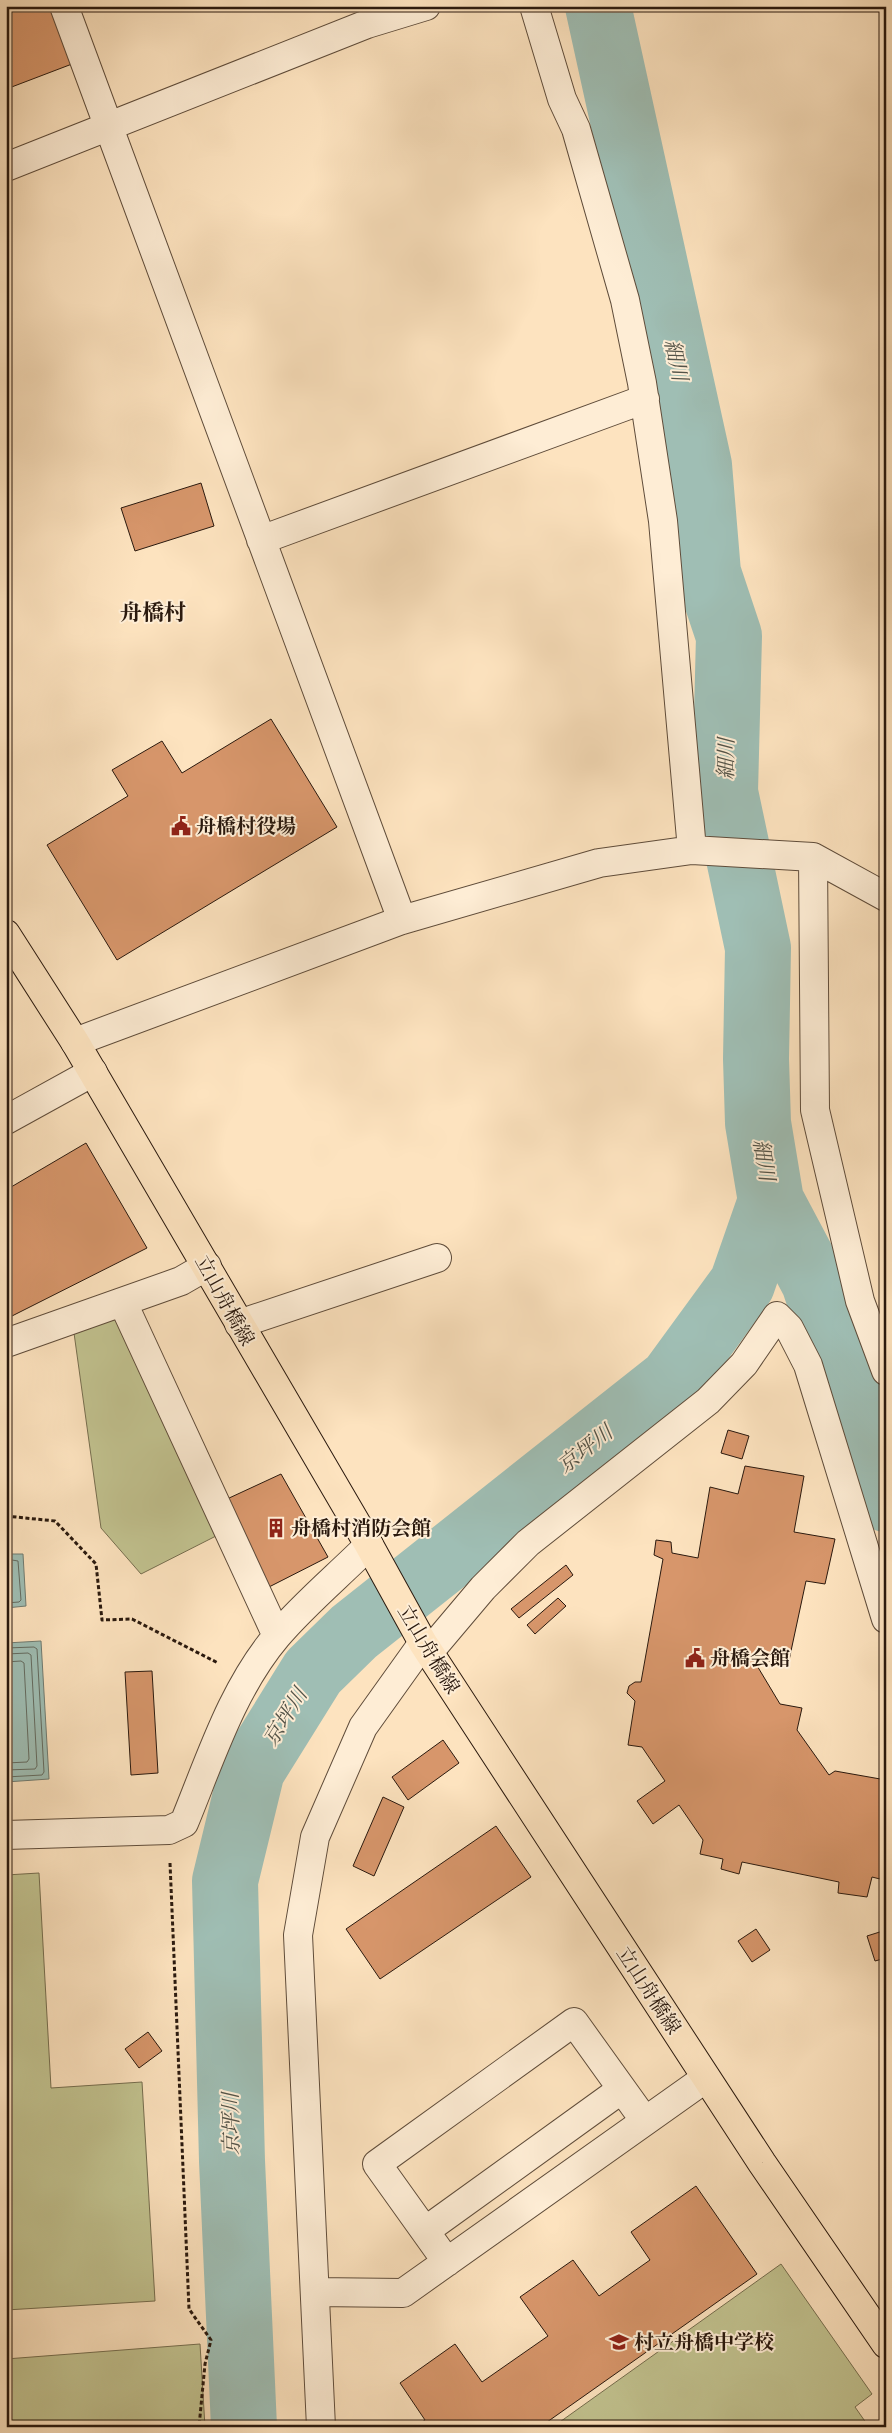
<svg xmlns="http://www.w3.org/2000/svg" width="892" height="2433" viewBox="0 0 892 2433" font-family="'IM FELL English','Noto Serif JP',serif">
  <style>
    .green { fill: #c2c390; stroke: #766e4f }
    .water { fill: #9fbeb4; stroke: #707c72 }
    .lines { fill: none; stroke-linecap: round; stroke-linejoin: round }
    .shore { stroke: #646c61; stroke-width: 1 }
    .river { stroke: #9fbeb4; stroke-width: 66 }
    .building { fill: #d7966b; stroke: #2a190e }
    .minor-casing { stroke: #5f4c3a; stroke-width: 30 }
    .major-casing { stroke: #2a190e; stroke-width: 30 }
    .path { stroke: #2a190e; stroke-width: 3; stroke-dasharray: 4 2.5; stroke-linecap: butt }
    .minor { stroke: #feedd5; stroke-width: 28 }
    .major { stroke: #fde3bf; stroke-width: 28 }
    .labels { text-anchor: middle; stroke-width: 4; stroke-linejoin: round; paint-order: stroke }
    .poi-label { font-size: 20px; font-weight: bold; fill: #2a190e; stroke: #feedd5; text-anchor: start }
    .street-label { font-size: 20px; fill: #2a190e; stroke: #feedd5 }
    .water-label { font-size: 21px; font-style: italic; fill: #535348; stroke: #feedd5 }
    .quarter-label { font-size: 22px; font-weight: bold; fill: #2a190e; stroke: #feedd5 }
  </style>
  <rect width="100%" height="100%" fill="#fde3bf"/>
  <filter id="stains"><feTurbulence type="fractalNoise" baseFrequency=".004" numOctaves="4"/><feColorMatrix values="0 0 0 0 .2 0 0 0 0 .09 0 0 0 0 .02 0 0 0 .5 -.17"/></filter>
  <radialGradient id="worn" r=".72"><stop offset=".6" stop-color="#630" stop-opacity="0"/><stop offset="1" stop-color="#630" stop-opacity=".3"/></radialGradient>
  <!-- green -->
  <path class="green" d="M117 1317 216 1536 141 1574 101 1528 74 1333Z
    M39 1873 51 2088 142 2082 155 2301 6 2310V1875Z
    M781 2264 872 2394 855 2407 869 2427H559L557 2424Z
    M200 2344 205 2427H6V2359Z"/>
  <!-- water -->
  <path class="water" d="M6 1554H23L26 1606 6 1608Z
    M41 1641 49 1779 6 1782V1643Z"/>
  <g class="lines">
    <!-- shore -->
    <path class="shore" d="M6 1559 18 1561 21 1600 19 1602 6 1603
      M6 1648 34 1647 37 1649 44 1772 42 1775 6 1777
      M6 1654 28 1653 31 1655 37 1766 35 1769 6 1770
      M6 1662 21 1661 24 1663 29 1759 27 1762 6 1763"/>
    <!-- river -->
    <path class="river" d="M598 6 699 465 708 573 729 636 725 792 758 948 756 1059 758 1123 771 1201 814 1282 886 1499
      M244 2427 232 2161 225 1881 252 1770 313 1672 354 1632 672 1380 742 1284 771 1201"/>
  </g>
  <!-- building -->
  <path class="building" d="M6 6H49L72 64 9 88 6 80Z
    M201 483 214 526 135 551 121 508Z
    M271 719 337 827 117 960 47 845 128 796 112 770 162 741 182 773Z
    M86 1143 147 1248 6 1319V1190Z
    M728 1430 749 1436 742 1459 721 1453Z
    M745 1466 804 1476 794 1532 835 1539 825 1584 806 1581 788 1665 765 1660 756 1664 780 1704 802 1708 797 1730 829 1775 835 1771 886 1780V1854L880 1879 872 1877 867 1897 838 1893 839 1882 742 1862 739 1874 721 1869 723 1859 700 1854 703 1840 679 1805 653 1824 637 1801 665 1781 642 1747 628 1745 635 1701 627 1693 629 1686 635 1682H641L663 1559 654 1555 656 1540 671 1542 672 1553 698 1558 710 1487 738 1494Z
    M281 1474 328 1557 267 1588 227 1499Z
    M566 1565 573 1575 519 1618 511 1609Z
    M558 1598 566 1606 535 1634 527 1625Z
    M152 1671 158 1773 131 1775 125 1672Z
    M443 1740 459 1763 408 1800 392 1777Z
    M383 1797 404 1807 374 1876 353 1866Z
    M496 1826 531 1877 380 1979 346 1929Z
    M756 1929 770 1950 752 1962 738 1941Z
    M886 1930V1958L875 1961 867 1936Z
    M148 2032 162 2051 139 2068 125 2049Z
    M696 2186 757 2274 540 2427H415L425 2420 400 2383 455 2344 482 2382 548 2336 520 2297 573 2260 599 2296 650 2260 631 2232Z"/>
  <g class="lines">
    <defs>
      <path id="minor" d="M64 6 402 920
        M534 6 562 99 576 129 625 300 642 383 663 521 692 850
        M6 167 367 24 426 6
        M261 540 645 399
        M813 857 815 1110 860 1301 886 1371
        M75 1042 402 920 599 863 692 850 813 857 886 897
        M6 1120 93 1072
        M123 1303 277 1636
        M239 1324 437 1258
        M6 1343 181 1281 207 1266
        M429 1652 483 1588 528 1543 708 1401 744 1364 777 1316 789 1328 808 1365 886 1619
        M6 1835 169 1830 184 1823C210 1760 232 1689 277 1636 303 1605 339 1575 369 1545
        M425 2231 622 2089
        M447 2262 377 2164 574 2022 645 2121
        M315 2292 403 2293 706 2078
        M321 2427 298 1935 315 1837 363 1727 423 1643"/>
      <path id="major" d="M6 934 75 1042 369 1545 423 1643 762 2163 886 2344"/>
    </defs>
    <!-- minor casing -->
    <use href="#minor" class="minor-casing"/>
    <!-- major casing -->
    <use href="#major" class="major-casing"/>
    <!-- path -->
    <path class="path" d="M6 1516 55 1521 96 1564 102 1620 132 1619 218 1663
      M170 1863 189 2309 211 2340 205 2364 199 2427"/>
    <!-- minor -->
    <use href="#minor" class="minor"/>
    <!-- major -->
    <use href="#major" class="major"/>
  </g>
  <!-- icons -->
  <defs>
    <symbol id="civic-bare" viewBox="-9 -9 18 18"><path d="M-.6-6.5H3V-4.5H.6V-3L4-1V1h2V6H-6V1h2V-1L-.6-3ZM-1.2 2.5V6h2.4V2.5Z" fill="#8f2418" stroke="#feedd5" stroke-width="2.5" paint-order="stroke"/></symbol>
    <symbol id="building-bare" viewBox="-9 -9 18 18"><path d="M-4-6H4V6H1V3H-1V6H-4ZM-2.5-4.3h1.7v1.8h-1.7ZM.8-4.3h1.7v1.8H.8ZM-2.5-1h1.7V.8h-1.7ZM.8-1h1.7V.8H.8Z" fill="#8f2418" stroke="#feedd5" stroke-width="2.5" paint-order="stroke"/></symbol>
    <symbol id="school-bare" viewBox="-9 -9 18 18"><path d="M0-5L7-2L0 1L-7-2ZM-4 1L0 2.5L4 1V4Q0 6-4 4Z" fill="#8f2418" stroke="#feedd5" stroke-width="2.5" paint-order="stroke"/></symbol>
  </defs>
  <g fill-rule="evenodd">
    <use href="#civic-bare" x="167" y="812" width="28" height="28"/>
    <use href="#building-bare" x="262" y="1514" width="28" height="28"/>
    <use href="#civic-bare" x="681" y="1644" width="28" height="28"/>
    <use href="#school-bare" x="605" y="2328" width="28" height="28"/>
  </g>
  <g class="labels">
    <!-- poi labels -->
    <g class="poi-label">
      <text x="196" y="833">舟橋村役場</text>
      <text x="291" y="1535">舟橋村消防会館</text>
      <text x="710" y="1665">舟橋会館</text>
      <text x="634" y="2349">村立舟橋中学校</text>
    </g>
    <!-- street labels -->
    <g class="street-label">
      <text transform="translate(225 1300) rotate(61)" y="7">立山舟橋線</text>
      <text transform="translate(429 1649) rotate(59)" y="7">立山舟橋線</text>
      <text transform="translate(649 1990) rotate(57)" y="7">立山舟橋線</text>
    </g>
    <!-- water labels -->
    <g class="water-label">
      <text transform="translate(676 360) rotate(78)" y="7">細川</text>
      <text transform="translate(726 759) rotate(-89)" y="7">細川</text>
      <text transform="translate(764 1160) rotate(80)" y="7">細川</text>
      <text transform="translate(585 1449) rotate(-38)" y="7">京坪川</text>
      <text transform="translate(285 1717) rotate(-58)" y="7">京坪川</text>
      <text transform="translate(231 2124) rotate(-91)" y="7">京坪川</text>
    </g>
    <!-- quarter labels -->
    <g class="quarter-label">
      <text x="153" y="620">舟橋村</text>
    </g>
  </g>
  <!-- margin -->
  <rect width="892" height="2433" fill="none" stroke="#fde3bf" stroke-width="25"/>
  <rect x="8" y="8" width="877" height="2418" fill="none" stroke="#2a190e" stroke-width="2.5"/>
  <rect x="12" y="12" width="867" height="2408" fill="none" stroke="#2a190e"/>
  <rect width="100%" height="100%" filter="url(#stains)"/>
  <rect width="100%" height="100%" fill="url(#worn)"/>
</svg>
